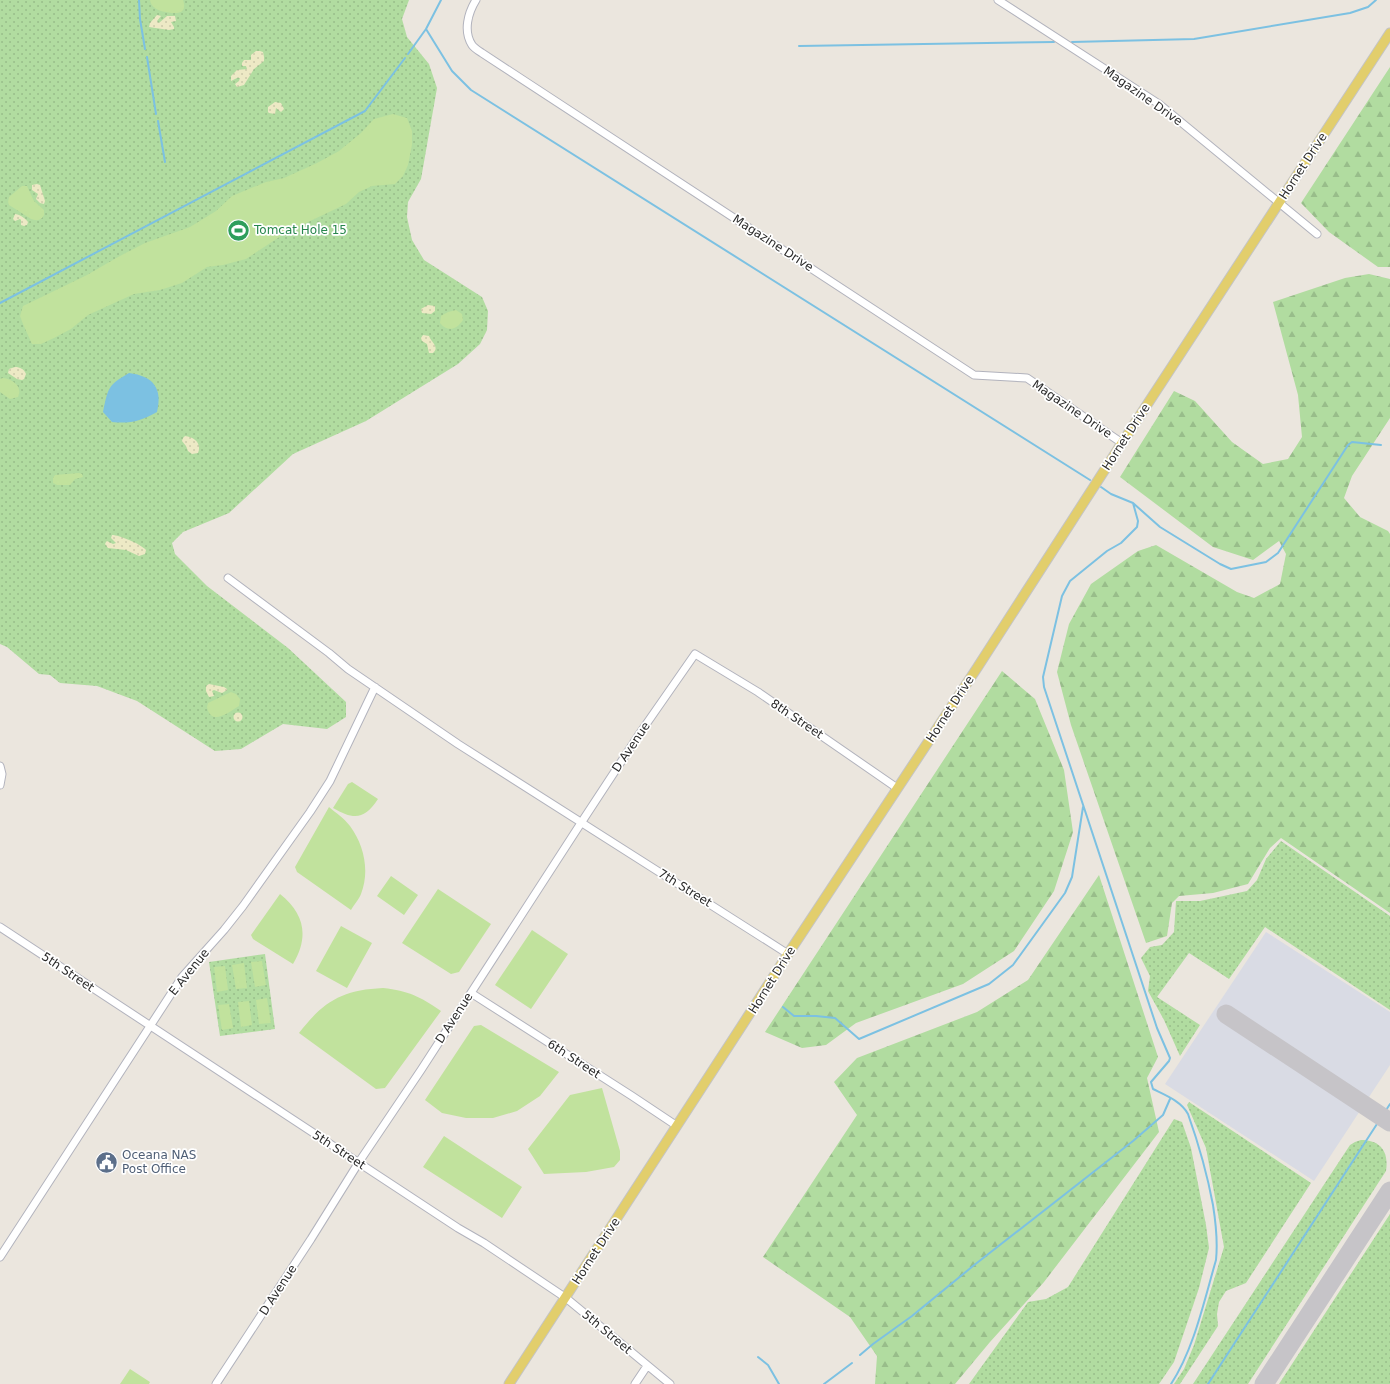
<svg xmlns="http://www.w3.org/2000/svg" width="1390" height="1384" viewBox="0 0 1390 1384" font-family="'DejaVu Sans',sans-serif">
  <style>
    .airport { fill: #d9dbe4 }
    .grass { fill: url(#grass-dots) }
    .forest { fill: url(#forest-firs) }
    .sand { fill: url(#sand-dots) }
    .pitch { fill: #c1e29d }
    .water { fill: #7cc1e2 }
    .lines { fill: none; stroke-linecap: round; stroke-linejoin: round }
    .stream { stroke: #7cc1e2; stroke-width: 2 }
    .taxiway { stroke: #c6c4c8; stroke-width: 19 }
    .minor-casing { stroke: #b2b3bd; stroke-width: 9 }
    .major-casing { stroke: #c4c4c4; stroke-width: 11 }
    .minor { stroke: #fff; stroke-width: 7 }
    .major { stroke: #e2ce6c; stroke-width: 9 }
    .labels { text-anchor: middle; stroke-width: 3.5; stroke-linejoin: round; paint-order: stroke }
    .street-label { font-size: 12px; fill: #2b2b2b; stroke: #fff }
    .leisure-label { font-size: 12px; fill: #27864d; stroke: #fff; text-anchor: start }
    .service-label { font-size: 12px; fill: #4e5e75; stroke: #fff; text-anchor: start }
  </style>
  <defs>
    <pattern id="grass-dots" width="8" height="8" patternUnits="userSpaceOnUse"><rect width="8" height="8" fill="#b1dca0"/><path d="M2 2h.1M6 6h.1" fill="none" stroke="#98bd8a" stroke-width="1.8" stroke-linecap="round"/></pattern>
    <pattern id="forest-firs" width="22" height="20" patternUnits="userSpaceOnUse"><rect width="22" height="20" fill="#b1dca0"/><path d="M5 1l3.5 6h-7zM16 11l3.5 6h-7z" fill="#98bd8a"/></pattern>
    <pattern id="sand-dots" width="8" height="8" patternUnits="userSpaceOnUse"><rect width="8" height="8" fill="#ede9c5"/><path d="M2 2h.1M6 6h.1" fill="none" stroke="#cbc8a9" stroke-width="1.8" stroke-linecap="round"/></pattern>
  </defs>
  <rect width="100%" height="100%" fill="#ebe6de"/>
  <!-- airport -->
  <path class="airport" d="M1266 932 1390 1012V1065L1314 1181 1165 1084Z"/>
  <!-- grass -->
  <path class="grass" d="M0 0H409L402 19 407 37 429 64 437 88 421 179 408 202 407 217 412 240 424 260 482 297 488 311 487 330 480 344 458 364 366 421 293 454 229 513 183 532 172 543 175 554 207 586 288 648 346 702V717L327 729 283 724 241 749 215 751 137 701 97 686 60 683 50 675 39 674 7 647 0 644Z
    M1281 841 1390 916V1010L1265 927 1229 979 1189 953 1157 997 1200 1025 1180 1056 1164 1020 1148 991 1150 976 1141 958 1150 947 1162 945 1174 932 1176 901H1200L1247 891 1257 880 1266 859Z
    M265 954 275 1029 220 1036 209 962Z
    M1189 1102 1311 1183 1246 1283 1226 1291 1219 1302 1217 1314 1218 1326 1180 1384H1174L1184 1369 1194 1345 1224 1247 1206 1148 1187 1105Z
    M1174 1119 1182 1122 1191 1148 1206 1225 1209 1248 1199 1288 1174 1362 1159 1384H969L1028 1302 1046 1299 1068 1287Z
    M1361 1140C1381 1140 1389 1152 1386 1171L1248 1384H1193L1350 1145 1355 1142Z
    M1390 1214V1384H1279Z"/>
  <!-- forest -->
  <path class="forest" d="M1390 67V267H1378L1329 232 1301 203Z
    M1369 274 1390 279V418L1352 476 1344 498 1360 517 1388 531 1390 534V913L1281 838 1270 848 1248 884 1213 893 1179 896 1172 903 1167 936 1146 943 1071 725 1057 672 1069 624 1091 584 1138 551 1156 545 1237 592 1254 598 1280 584 1286 554 1279 541 1253 560 1213 547 1120 477 1174 391 1195 401 1232 442 1263 464 1288 459 1302 437 1298 395 1273 302 1345 278Z
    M1002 671 1035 699 1064 770 1073 832 1054 891 1014 951 963 984 856 1023 826 1045 802 1048 765 1032Z
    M1099 875 1158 1057 1147 1078 1159 1132 1044 1282 990 1342 955 1384H875L877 1356 850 1317 763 1257 857 1115 834 1082 857 1058 977 1012 1028 980Z"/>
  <!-- sand -->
  <path class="sand" d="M157 15 161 16 157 21 159 23 167 16H175L176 21 171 22 174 27V29L169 30 149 27 150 23Z
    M256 51H260L263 52 264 57V61L254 69 244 85 237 87 235 84 239 81 240 78H237L231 81V76L237 70 247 69 246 66H242V63L244 60H251V55Z
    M275 102 281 103 284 109 281 112 276 108 275 114 269 113 268 112V107Z
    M37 184 40 185 45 201 44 204 40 203 36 199 38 194 32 190V185Z
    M15 214C19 214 25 218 28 222L27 225 24 226 21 225V220L20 219 15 221 13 219Z
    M428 305 435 306V311L431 314 422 313 421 309Z
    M423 335 429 336C431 342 440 347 433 353H429L427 344 422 341 421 338Z
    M15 367C20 367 24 369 26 374L24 379 22 380 17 379 8 373 9 369Z
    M185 436C194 437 202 443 198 453L192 454 188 451 186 446 182 441 183 438Z
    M112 535C119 535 141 544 146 550L145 554 139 556 126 550 108 548 105 544 106 542 107 541 113 544 116 543 111 538Z
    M209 684 224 687 227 689V690L222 693 214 690 212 691 214 696 209 697 206 691V686Z
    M233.5 717a4.5 4.5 0 1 1 9 0a4.5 4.5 0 1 1-9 0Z"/>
  <!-- pitch -->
  <path class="pitch" d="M150 0H183C184 3 185 7 183 10 180 16 159 12 155 8 152 6 151 4 150 0Z
    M393 114 407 118 412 131V145L408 165 403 176 395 184 372 186 359 192 346 204 287 232 246 259 223 265 207 267 182 283 160 290 134 294 88 315 71 329 54 338 41 344H32L23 324 20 316 23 306 87 275 118 257 145 243 190 227 216 211 232 196 266 182 284 178 317 163 339 151 361 133 374 119Z
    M22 186H27L34 201 44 210V215C41 221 36 221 31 219L9 205 8 202 9 197Z
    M456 310 462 314 463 320C457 329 448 333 440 323L441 316 448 312Z
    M3 378C13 379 23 387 18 397L10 399 0 392V379Z
    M79 473 82 474 83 477 75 479 70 485H57L53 483V478L55 475Z
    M231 692 236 694 240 699 239 706C229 712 211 727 207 707L208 703Z
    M352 782 378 799C364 820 354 820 333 808L348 784Z
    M329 807C336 813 344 818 350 826 364 845 370 871 361 894 359 899 354 905 351 910L297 872 295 867Z
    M391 876 418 895 404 915 377 896Z
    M438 889 491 924 459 972 451 974 402 943Z
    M280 894C305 914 309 937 293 964L253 939 251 935Z
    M341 926 372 943 347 988 316 971Z
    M532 930 568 954 531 1009 495 985Z
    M262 961 266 985 255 987 251 962Z
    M244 963 247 988 236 989 232 965Z
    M225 966 228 990 217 992 214 967Z
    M383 988C409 991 419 996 441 1011L385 1088 376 1089 299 1033C324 1001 342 990 383 988Z
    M267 998 271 1023 259 1024 256 1000Z
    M249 1001 252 1025 241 1027 238 1002Z
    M229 1004 233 1028 222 1030 218 1005Z
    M481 1025 559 1072 540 1096 517 1111 493 1118H466L442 1113 425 1100 474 1026Z
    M602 1088 620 1151V1160L614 1167 586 1172 544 1174 528 1149 570 1095Z
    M444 1136 522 1187 502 1218 423 1167Z
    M130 1369 150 1382 149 1384H120Z"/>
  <!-- water -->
  <path class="water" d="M129 373C153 376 163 388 157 412 141 421 130 424 112 422L103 412C108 388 108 385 129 373Z"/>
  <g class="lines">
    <!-- stream -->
    <path class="stream" d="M139 0 140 19 145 49
      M426 29 452 71 471 90 1090 480
      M1072 42 1194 39 1350 13 1368 7 1376 0
      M799 46 1054 42
      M408 54 426 29 441 0
      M147 57 156 114
      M158 121 165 162
      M0 303 365 111 405 58
      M1101 487 1111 494 1133 503 1160 527 1220 564 1231 569 1266 562 1278 553 1348 445 1352 442 1381 445
      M1133 503 1138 521 1137 527 1121 543 1107 551 1070 581 1062 596 1043 677 1044 687 1157 1028 1170 1058 1169 1061 1151 1082 1153 1089C1165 1095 1181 1101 1188 1114 1199 1145 1207 1173 1213 1205 1216 1224 1218 1241 1216 1260 1204 1301 1194 1349 1171 1384
      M783 1007 794 1016H816L835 1018 859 1039 989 984 1013 965 1065 893 1072 877 1083 807
      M860 1355 873 1344 912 1316 973 1266 1133 1141 1163 1115 1170 1099
      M758 1357 768 1365 779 1384
      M824 1384 852 1363
      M1208 1384 1390 1104"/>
    <!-- taxiway -->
    <path class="taxiway" d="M1226 1014 1390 1122
      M1264 1384 1390 1191"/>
    <defs>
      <path id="minor" d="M476 0C468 13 463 31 472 45 474 48 479 51 482 53L974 375 1027 378 1122 443
        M998 0 1159 104 1317 234
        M228 578 329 653 348 669 458 744 788 954
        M0 766 2 774 0 785
        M0 927 458 1228 484 1243 566 1298 670 1384
        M471 993 632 1096 677 1126
        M0 1257 182 977 224 930 243 906 310 812 330 781 375 687
        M216 1384 311 1239 359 1162 421 1070 581 823 640 733 695 654 758 692 897 788
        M635 1384 647 1366"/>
      <path id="major" d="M509 1384 741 1027 788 954 977 668 1122 443 1390 33"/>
    </defs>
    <!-- minor casing -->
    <use href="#minor" class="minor-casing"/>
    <!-- major casing -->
    <use href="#major" class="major-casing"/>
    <!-- minor -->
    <use href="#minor" class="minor"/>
    <!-- major -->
    <use href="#major" class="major"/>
  </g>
  <!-- icons -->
  <defs>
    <symbol id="stadium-disc" viewBox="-11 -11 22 22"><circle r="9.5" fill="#2e9e5b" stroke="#fff"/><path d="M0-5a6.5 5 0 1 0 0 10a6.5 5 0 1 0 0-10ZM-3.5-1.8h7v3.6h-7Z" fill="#fff"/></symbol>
    <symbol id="civic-disc" viewBox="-11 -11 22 22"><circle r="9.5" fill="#5c6f8a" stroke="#fff"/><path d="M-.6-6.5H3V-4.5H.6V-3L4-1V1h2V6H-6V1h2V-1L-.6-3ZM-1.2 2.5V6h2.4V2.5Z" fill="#fff"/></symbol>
  </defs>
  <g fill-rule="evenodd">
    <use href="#stadium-disc" x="226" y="218" width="25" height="25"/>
    <use href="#civic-disc" x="94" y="1150" width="25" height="25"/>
  </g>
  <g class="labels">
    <!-- street labels -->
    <g class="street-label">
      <text transform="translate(1143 96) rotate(35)" y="4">Magazine Drive</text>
      <text transform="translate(1303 166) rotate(-57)" y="4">Hornet Drive</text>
      <text transform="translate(773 243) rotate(33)" y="4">Magazine Drive</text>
      <text transform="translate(1072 409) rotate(34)" y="4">Magazine Drive</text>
      <text transform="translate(1126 437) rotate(-57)" y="4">Hornet Drive</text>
      <text transform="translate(950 709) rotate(-57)" y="4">Hornet Drive</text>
      <text transform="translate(797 719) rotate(34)" y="4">8th Street</text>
      <text transform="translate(631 747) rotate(-56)" y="4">D Avenue</text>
      <text transform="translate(685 888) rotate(32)" y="4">7th Street</text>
      <text transform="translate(68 972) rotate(34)" y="4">5th Street</text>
      <text transform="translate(189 972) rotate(-51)" y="4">E Avenue</text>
      <text transform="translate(772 980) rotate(-58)" y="4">Hornet Drive</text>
      <text transform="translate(454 1018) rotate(-57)" y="4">D Avenue</text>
      <text transform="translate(574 1059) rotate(33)" y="4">6th Street</text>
      <text transform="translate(339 1150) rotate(33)" y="4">5th Street</text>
      <text transform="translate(596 1251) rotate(-57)" y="4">Hornet Drive</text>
      <text transform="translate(278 1290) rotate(-57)" y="4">D Avenue</text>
      <text transform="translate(607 1332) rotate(40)" y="4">5th Street</text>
    </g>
    <!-- leisure labels -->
    <g class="leisure-label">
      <text x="254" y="234">Tomcat Hole 15</text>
    </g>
    <!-- service labels -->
    <g class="service-label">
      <text x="122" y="1159">Oceana NAS<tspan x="122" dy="14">Post Office</tspan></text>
    </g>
  </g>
</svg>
